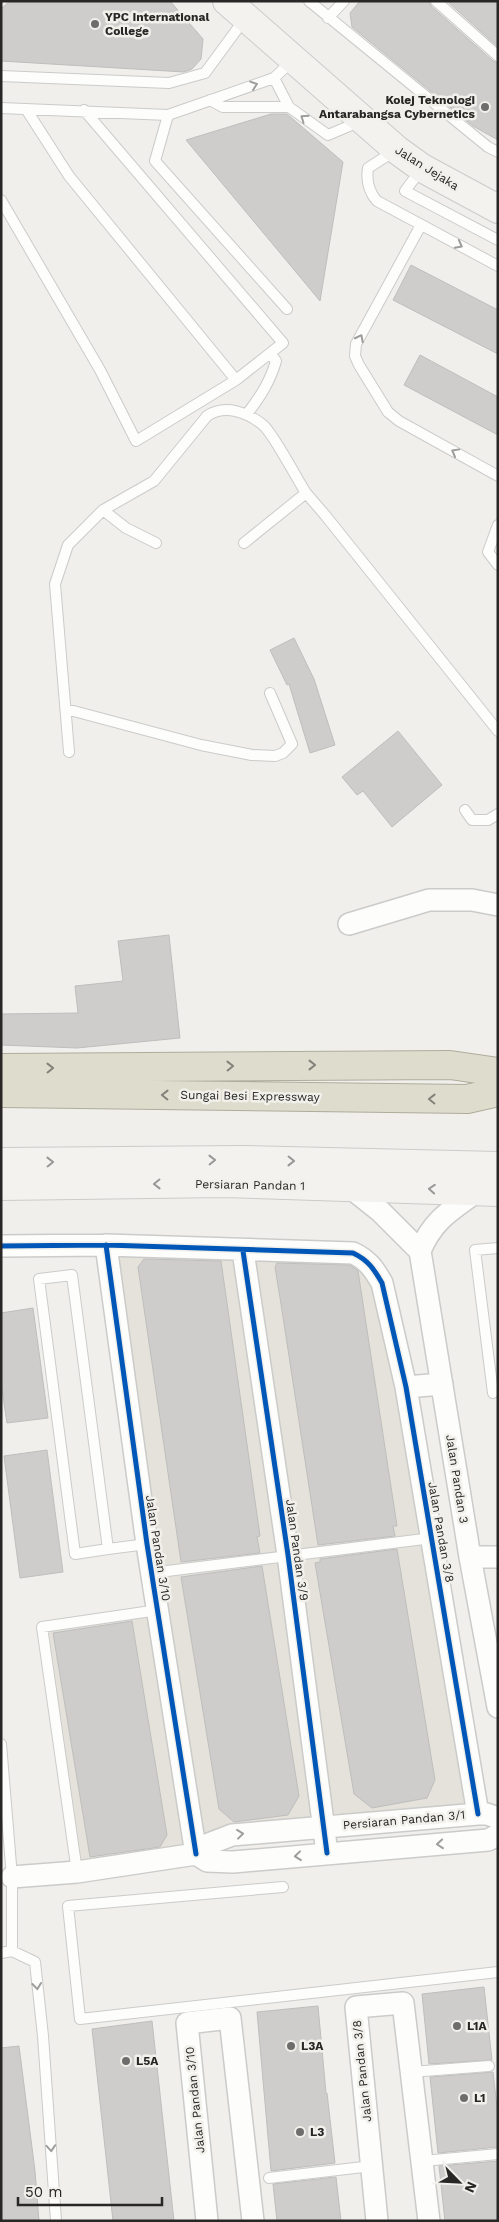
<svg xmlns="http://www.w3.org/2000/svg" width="499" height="2222" viewBox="0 0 499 2222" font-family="'Work Sans',sans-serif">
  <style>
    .built { fill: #e4e2da }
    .building { fill: #cecdcc; stroke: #bebebc }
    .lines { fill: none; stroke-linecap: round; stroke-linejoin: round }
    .lane-casing { stroke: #cbcbc9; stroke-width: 12 }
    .street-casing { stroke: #cbcbc9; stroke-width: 24 }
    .secondary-casing { stroke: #cbcbc9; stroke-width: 30 }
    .highway-casing { stroke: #afac9b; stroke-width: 30 }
    .lane { stroke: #fdfdfc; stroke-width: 10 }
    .street { stroke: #fdfdfc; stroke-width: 21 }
    .secondary { stroke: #f3f2ef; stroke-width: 28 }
    .highway { stroke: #dedccd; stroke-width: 28 }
    .cycleway-casing { stroke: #f1f0eb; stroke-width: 8 }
    .cycleway { stroke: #0057b8; stroke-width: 5 }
    .oneway { stroke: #9d9d9c }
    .oneway2 { stroke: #83827a }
    .oneway3 { stroke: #989795 }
    .poi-dot { fill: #6e6d6b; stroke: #f1f0eb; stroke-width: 2 }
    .labels { text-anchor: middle; stroke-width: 5; stroke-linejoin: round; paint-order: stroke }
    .poi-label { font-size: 12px; font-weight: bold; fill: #282726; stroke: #f1f0eb; text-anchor: start }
    .street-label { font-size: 12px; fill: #282726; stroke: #f1f0eb }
  </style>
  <rect width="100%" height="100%" fill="#f0efec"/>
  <!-- built -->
  <path class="built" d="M114 1253 353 1260 370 1276 401 1393 470 1807 81 1865 47 1631 163 1613Z"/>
  <!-- building -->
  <path class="building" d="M10 1H170L203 39 201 59 192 69 184 72 1 61V9Z
    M360 1H429L431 6 493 61 498 63V140L473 126 352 27 350 13Z
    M447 1H498V47Z
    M271 114H287L343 162 320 301 186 140Z
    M411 265 498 310V354L393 300Z
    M420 355 498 397V435L404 385Z
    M294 638 314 679 335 745 310 753 289 684 287 685 270 650Z
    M398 731 442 785 392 827 363 791 357 795 342 777Z
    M169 935 180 1038 77 1048 1 1045V1014L78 1013 75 986 123 981 118 941Z
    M144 1259 221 1261 260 1536 257 1537 260 1553 181 1562 138 1267Z
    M277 1263 350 1265 358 1271 397 1526H393L395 1536 318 1545 281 1304 275 1267Z
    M33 1308 48 1418 7 1423 1 1383V1313Z
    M47 1450 63 1572 20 1578 4 1456Z
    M397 1549 435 1780 427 1798 372 1808 354 1794 315 1563 320 1562V1559Z
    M262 1566 299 1796 288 1815 234 1822 219 1809 181 1577Z
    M132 1621 167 1835 160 1847 90 1857 53 1633Z
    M484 1987 492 2060 429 2064 422 1994Z
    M318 2006 326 2093H327L335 2163 271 2171 257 2012Z
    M152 2021 174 2221H113L92 2029Z
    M19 2046 35 2171 39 2221H1V2048Z
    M493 2072 498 2117V2147L438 2153 430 2077Z
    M498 2161V2221H445L439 2166Z
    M336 2177 341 2221H277L273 2184Z"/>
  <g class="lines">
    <defs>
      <path id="lane" d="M309 1 488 147 498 152
        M436 1 498 56
        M328 18 344 1
        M1 76 169 83 205 73 238 28 247 21
        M274 78 289 107
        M210 100 223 107H289L328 135 361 121
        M1 108 168 115 155 161 287 309
        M26 109 69 176 236 380
        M168 115 274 78 293 60
        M396 150 368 168C366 181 369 192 377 201L498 266
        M422 168 405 191 498 240
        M1 200 100 370 136 441 236 380 283 343 84 110
        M421 225 356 344 355 356 359 365 388 412 399 421 498 476
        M247 414C260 397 270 382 276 361L270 353
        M103 510 126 528 156 543
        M498 525 488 552 498 565
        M244 543 306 493 325 515 498 731
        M66 709 201 745 252 755 275 756 283 753 292 744 270 693
        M69 752 55 584 68 545 103 510 154 481 207 416C225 404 247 412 263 425 273 433 297 479 306 493
        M465 810 472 820H488L498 814
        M493 1393 475 1250 498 1248
        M108 1549 75 1554 39 1279 72 1275 108 1549 147 1544
        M151 1573 432 1538
        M1 1744 12 1877V1951
        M77 1872 42 1627 158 1610
        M283 1887 68 1906 80 2019 498 1972
        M1 1953 12 1951 35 1962 43 2036 56 2221
        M411 2072 489 2066
        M423 2161 498 2154
        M269 2178 372 2166"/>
      <path id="street" d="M349 924 429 900H472L498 905
        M351 1188 380 1211 420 1251
        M476 1192C450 1211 433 1220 420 1251L470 1557 498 1707
        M106 1245 147 1544 196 1854
        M1 1246 106 1245 353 1253C368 1260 374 1269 382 1283L406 1387 478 1814
        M243 1251 288 1555 327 1853
        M406 1387 442 1384
        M470 1557H498
        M196 1854 207 1861 233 1862 488 1840 498 1835
        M12 1877 77 1872 196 1854 206 1845 232 1835 478 1814H487L498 1818
        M207 2221 187 2023 230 2018 253 2221
        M377 2221 356 2007 403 2003 429 2221"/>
      <path id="secondary" d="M227 1 397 150 422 168 498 209
        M1 1162 243 1160 498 1166
        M1 1186 224 1183 498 1192"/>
      <path id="highway" d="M1 1068 450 1065 498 1072
        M1 1093 467 1099 498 1092"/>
    </defs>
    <!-- lane casing -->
    <use href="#lane" class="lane-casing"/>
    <!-- street casing -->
    <use href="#street" class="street-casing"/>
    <!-- secondary casing -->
    <use href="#secondary" class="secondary-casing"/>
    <!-- highway casing -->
    <use href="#highway" class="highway-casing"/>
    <!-- lane -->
    <use href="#lane" class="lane"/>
    <!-- street -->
    <use href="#street" class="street"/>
    <!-- secondary -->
    <use href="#secondary" class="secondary"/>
    <!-- highway -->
    <use href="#highway" class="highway"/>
    <defs>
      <path id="cycleway" d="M106 1245 147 1544 196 1854
        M1 1246 106 1245 353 1253C368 1260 374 1269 382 1283L406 1387 478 1814
        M243 1251 288 1555 327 1853"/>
    </defs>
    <!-- cycleway casing -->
    <use href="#cycleway" class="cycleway-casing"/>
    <!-- cycleway -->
    <use href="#cycleway" class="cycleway"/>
  </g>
  <!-- one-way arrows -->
  <defs><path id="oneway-chevron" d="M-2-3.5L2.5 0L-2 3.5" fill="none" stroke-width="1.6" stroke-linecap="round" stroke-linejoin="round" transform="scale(1.25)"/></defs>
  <g class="oneway">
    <use href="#oneway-chevron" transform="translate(254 85) rotate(-19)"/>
    <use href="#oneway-chevron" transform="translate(304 118) rotate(-145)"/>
    <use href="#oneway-chevron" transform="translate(459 245) rotate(28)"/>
    <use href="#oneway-chevron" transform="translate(360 338) rotate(-63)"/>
    <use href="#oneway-chevron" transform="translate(455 452) rotate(-151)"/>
    <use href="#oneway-chevron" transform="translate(240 1834) rotate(-7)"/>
    <use href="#oneway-chevron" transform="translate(440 1844) rotate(175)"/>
    <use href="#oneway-chevron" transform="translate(298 1856) rotate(174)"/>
    <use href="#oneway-chevron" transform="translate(37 1986) rotate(83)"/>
    <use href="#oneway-chevron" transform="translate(51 2148) rotate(86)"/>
  </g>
  <g class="oneway2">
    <use href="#oneway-chevron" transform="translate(312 1065)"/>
    <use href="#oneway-chevron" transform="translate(230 1066) rotate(-1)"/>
    <use href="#oneway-chevron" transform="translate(50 1068) rotate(-1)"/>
    <use href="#oneway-chevron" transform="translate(165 1095) rotate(-179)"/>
    <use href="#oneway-chevron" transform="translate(432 1099) rotate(-179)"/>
  </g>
  <g class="oneway3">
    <use href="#oneway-chevron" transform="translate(212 1160) rotate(-1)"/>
    <use href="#oneway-chevron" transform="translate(291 1161) rotate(1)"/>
    <use href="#oneway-chevron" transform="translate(50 1162) rotate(-1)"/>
    <use href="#oneway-chevron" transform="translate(157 1184) rotate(179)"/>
    <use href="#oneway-chevron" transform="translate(432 1189) rotate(-176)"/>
  </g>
  <!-- markers -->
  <g class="poi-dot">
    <circle cx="95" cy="24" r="5"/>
    <circle cx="485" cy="107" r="5"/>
    <circle cx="457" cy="2026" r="5"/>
    <circle cx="291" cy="2046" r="5"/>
    <circle cx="126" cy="2061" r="5"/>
    <circle cx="464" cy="2098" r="5"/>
    <circle cx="300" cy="2132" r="5"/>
  </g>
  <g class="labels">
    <!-- poi labels -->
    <g class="poi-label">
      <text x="105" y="21">YPC International<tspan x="105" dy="14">College</tspan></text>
      <text x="475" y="104" text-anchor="end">Kolej Teknologi<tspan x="475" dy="14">Antarabangsa Cybernetics</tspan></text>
      <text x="467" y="2030">L1A</text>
      <text x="301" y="2050">L3A</text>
      <text x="136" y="2065">L5A</text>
      <text x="474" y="2102">L1</text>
      <text x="310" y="2136">L3</text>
    </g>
    <!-- street labels -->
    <g class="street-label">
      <text transform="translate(427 168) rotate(32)" y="4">Jalan Jejaka</text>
      <text transform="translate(250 1096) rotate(1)" y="4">Sungai Besi Expressway</text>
      <text transform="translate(250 1185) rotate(1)" y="4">Persiaran Pandan 1</text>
      <text transform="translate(457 1479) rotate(81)" y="4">Jalan Pandan 3</text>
      <text transform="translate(441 1532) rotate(80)" y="4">Jalan Pandan 3/8</text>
      <text transform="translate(158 1548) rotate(81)" y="4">Jalan Pandan 3/10</text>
      <text transform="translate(297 1550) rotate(82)" y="4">Jalan Pandan 3/9</text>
      <text transform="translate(404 1820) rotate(-5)" y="4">Persiaran Pandan 3/1</text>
      <text transform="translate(362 2071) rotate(-96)" y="4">Jalan Pandan 3/8</text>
      <text transform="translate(195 2100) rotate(-96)" y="4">Jalan Pandan 3/10</text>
    </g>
  </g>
  <!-- border -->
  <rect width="499" height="2222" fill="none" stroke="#282726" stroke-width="5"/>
  <!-- north arrow -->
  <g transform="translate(459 2182) rotate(114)" stroke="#f1f0eb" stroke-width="4" paint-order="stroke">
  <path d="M0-4L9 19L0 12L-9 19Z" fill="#282726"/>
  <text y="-8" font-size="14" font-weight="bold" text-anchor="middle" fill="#282726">N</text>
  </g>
  <!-- scale -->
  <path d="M18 2197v8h144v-8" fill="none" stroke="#282726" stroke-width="2.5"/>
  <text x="25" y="2197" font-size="15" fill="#282726" stroke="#f1f0eb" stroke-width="4" paint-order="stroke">50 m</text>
</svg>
